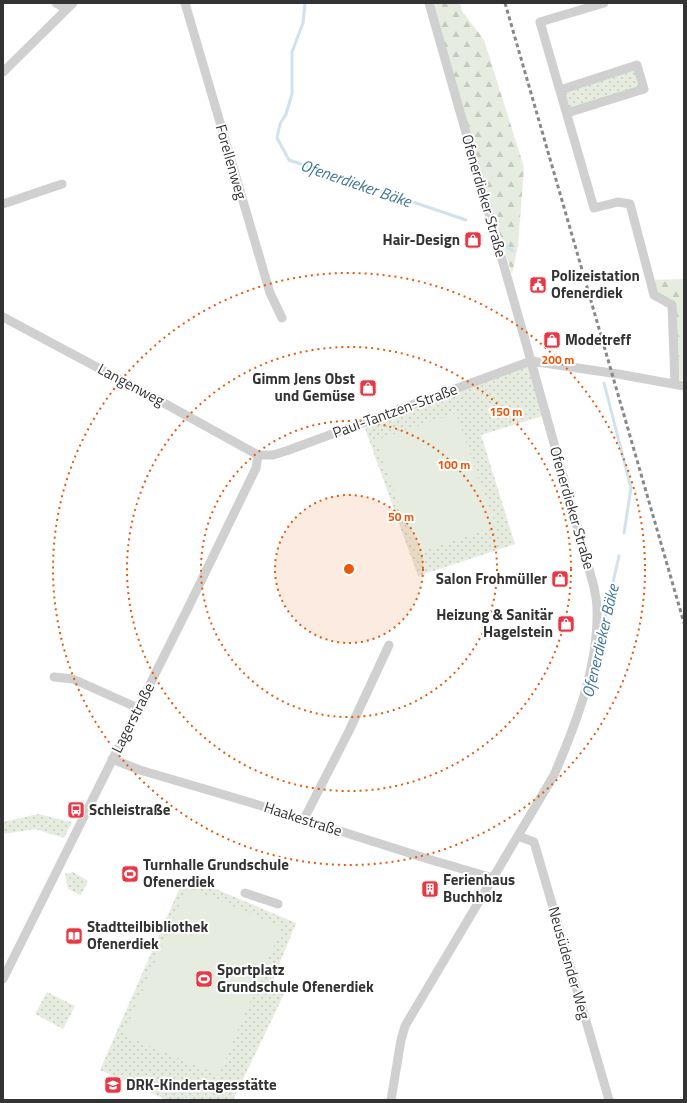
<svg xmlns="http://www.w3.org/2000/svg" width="687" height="1103" viewBox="0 0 687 1103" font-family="'Titillium Web',sans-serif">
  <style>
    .grass { fill: url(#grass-dots) }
    .forest { fill: url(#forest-firs) }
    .pitch { fill: #e6ecdf }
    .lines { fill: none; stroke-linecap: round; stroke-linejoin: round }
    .stream { stroke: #cfe2ee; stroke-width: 3 }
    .minor { stroke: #d0d0d0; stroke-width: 9 }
    .rail { stroke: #888; stroke-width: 3; stroke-dasharray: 4 3; stroke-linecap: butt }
    .ring { fill: none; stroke: #e8590c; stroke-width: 2; stroke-dasharray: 2 4 }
    .labels { text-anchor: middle; stroke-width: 4; stroke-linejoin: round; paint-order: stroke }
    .street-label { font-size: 15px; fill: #333; stroke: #fff }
    .poi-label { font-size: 15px; font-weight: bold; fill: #333; stroke: #fff; text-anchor: start }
    .water-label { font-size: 16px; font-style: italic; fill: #3f7597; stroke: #fff }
    .centre { fill: #e8590c; stroke: #fff; stroke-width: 2 }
    .ring-label { font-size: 12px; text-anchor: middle; font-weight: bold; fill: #e8590c; stroke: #fff; stroke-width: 4; stroke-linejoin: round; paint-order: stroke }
  </style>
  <defs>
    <pattern id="grass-dots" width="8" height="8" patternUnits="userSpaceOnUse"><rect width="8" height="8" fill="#e6ecdf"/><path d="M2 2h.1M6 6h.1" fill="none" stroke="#c6cbc0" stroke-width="1.8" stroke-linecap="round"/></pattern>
    <pattern id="forest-firs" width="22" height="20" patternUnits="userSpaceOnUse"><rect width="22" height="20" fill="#e6ecdf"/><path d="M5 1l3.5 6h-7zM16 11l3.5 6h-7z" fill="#c6cbc0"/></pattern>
  </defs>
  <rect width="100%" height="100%" fill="#fff"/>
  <!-- grass -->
  <path class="grass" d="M637 65 644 89 567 113 560 90Z
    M531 361 546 415 481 435 515 544 418 576 363 423Z
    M38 814 72 822 64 838 35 829 3 834V822Z
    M73 872 88 881 81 895 68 889 65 874Z
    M185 876 296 923 272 982 286 990 233 1100H197L185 1098 184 1100H167L100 1070Z
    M47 992 75 1006 63 1029 35 1014Z"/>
  <!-- forest -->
  <path class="forest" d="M429 3H460L462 11 484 40 524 167 518 246 512 274Z
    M684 279V380H680L672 305 654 295 650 280Z"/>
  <!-- pitch -->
  <path class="pitch" d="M456 413 495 526 416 554 376 440Z
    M187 887 282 927 219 1075 130 1038 125 1030Z"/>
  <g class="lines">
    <!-- stream -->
    <path class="stream" d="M305 3 303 23 292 52V94L286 114 280 124 277 138 289 160 466 220
      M501 242 513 251
      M604 383 631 488 624 533
      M599 644 619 556"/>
    <!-- minor -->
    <path class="minor" d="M56 3 67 9
      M185 3 270 293 282 318
      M604 3 540 22 594 208 618 202 630 204 654 295 672 305 675 384
      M3 72 73 3
      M560 90 637 65 644 89 567 113
      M3 204 62 184
      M3 317 162 402 258 455
      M531 361 618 374 684 386
      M258 455H273L286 451 531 361
      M54 677 73 679 138 708
      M112 759 140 770 252 803 428 859 493 878
      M304 819 349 731 389 645
      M518 836 534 842 609 1100
      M245 893 278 904
      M3 979 188 608 256 468 258 455
      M391 1100 401 1040 405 1026 554 775C576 724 599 665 597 608 597 601 595 594 594 587L531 361 429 3"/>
    <!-- rail -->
    <path class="rail" d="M505 3 684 623"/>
  </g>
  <!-- distance rings -->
  <circle cx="349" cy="569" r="74" fill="#e8590c" fill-opacity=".12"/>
  <g class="ring">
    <circle cx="349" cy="569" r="74"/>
    <circle cx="349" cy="569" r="148"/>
    <circle cx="349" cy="569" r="222"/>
    <circle cx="349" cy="569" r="296"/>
  </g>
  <!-- icons -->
  <defs>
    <symbol id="shop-square" viewBox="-11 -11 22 22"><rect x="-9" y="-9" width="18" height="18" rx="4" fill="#e63946" stroke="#fff"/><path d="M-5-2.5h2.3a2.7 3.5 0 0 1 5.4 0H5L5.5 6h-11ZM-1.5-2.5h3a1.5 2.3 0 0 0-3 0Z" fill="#fff"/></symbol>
    <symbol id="civic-square" viewBox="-11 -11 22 22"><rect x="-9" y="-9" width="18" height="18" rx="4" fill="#e63946" stroke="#fff"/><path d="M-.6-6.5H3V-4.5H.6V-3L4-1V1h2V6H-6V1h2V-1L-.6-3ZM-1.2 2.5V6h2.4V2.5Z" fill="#fff"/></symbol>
    <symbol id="bus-square" viewBox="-11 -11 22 22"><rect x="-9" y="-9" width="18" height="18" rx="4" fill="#e63946" stroke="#fff"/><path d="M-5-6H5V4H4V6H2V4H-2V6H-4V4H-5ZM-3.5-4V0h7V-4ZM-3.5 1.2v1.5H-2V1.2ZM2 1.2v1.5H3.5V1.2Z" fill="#fff"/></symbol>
    <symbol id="stadium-square" viewBox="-11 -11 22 22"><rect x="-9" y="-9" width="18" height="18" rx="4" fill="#e63946" stroke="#fff"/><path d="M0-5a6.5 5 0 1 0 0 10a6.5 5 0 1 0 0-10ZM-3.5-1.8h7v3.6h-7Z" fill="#fff"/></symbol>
    <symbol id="building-square" viewBox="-11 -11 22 22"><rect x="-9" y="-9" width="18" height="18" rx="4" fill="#e63946" stroke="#fff"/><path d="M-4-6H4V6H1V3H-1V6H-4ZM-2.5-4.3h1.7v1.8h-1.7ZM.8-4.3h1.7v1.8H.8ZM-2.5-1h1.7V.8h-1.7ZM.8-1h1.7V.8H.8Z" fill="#fff"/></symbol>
    <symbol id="library-square" viewBox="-11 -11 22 22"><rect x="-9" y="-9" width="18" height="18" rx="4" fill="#e63946" stroke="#fff"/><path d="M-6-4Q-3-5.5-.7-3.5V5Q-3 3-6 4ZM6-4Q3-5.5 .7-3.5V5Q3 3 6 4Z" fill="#fff"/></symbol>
    <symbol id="school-square" viewBox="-11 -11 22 22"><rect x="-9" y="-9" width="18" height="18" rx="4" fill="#e63946" stroke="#fff"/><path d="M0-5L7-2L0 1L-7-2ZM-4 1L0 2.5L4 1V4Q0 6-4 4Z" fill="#fff"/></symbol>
  </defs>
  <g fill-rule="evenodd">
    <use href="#shop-square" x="463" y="230" width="20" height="20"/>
    <use href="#civic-square" x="528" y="275" width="20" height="20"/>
    <use href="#shop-square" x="542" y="330" width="20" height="20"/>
    <use href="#shop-square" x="358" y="378" width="20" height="20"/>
    <use href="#shop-square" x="550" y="569" width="20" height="20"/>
    <use href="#shop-square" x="556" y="614" width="20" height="20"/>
    <use href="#bus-square" x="66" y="800" width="20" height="20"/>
    <use href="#stadium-square" x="120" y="864" width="20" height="20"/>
    <use href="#building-square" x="420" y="879" width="20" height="20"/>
    <use href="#library-square" x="64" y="926" width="20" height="20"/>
    <use href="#stadium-square" x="194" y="969" width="20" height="20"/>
    <use href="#school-square" x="103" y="1075" width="20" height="20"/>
  </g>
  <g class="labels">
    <!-- street labels -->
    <g class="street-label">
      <text transform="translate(231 162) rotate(74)" y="5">Forellenweg</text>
      <text transform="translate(484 196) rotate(74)" y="5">Ofenerdieker Straße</text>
      <text transform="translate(131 385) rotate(28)" y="5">Langenweg</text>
      <text transform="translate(395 411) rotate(-20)" y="5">Paul-Tantzen-Straße</text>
      <text transform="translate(572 508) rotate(74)" y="5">Ofenerdieker Straße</text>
      <text transform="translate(133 718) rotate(-63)" y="5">Lagerstraße</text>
      <text transform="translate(303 819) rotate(18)" y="5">Haakestraße</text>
      <text transform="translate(569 963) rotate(74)" y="5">Neusüdender Weg</text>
    </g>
    <!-- poi labels -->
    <g class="poi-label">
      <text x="460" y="245" text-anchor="end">Hair-Design</text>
      <text x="551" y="281">Polizeistation<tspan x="551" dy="17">Ofenerdiek</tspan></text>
      <text x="565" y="345">Modetreff</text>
      <text x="355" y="384" text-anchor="end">Gimm Jens Obst<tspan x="355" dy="17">und Gemüse</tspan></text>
      <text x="547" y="584" text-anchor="end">Salon Frohmüller</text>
      <text x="553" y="620" text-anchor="end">Heizung &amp; Sanitär<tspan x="553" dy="17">Hagelstein</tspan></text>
      <text x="89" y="815">Schleistraße</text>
      <text x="143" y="870">Turnhalle Grundschule<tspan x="143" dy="17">Ofenerdiek</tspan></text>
      <text x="443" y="885">Ferienhaus<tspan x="443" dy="17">Buchholz</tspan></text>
      <text x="87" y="932">Stadtteilbibliothek<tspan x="87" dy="17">Ofenerdiek</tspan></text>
      <text x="217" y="975">Sportplatz<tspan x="217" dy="17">Grundschule Ofenerdiek</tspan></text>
      <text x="126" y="1090">DRK-Kindertagesstätte</text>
    </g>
    <!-- water labels -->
    <g class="water-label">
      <text transform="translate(356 183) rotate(19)" y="6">Ofenerdieker Bäke</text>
      <text transform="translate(600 641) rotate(-77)" y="6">Ofenerdieker Bäke</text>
    </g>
  </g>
  <circle cx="349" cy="569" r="6" class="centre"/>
  <g class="ring-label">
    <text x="558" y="364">200 m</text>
    <text x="506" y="416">150 m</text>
    <text x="454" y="469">100 m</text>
    <text x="401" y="521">50 m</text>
  </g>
  <!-- border -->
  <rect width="687" height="1103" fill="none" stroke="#333333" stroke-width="8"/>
</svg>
